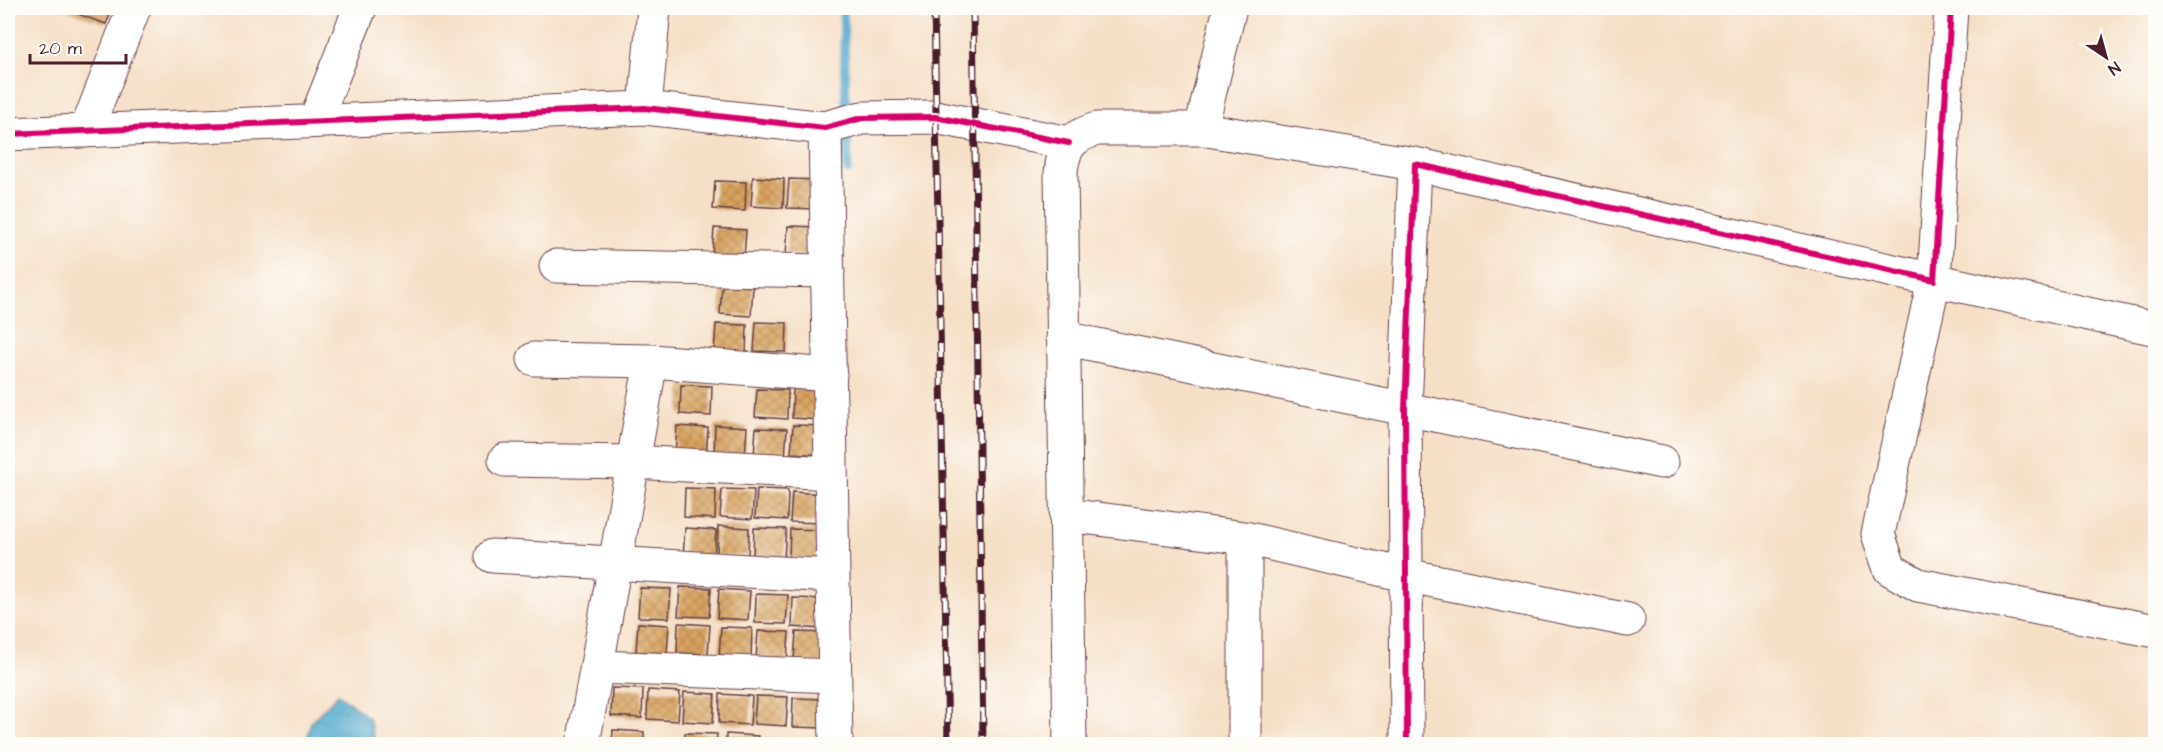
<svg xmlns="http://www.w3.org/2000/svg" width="2163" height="752" viewBox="0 0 2163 752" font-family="'Architects Daughter',sans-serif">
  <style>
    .water { fill: url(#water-ripples); stroke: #4c637b; stroke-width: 1.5 }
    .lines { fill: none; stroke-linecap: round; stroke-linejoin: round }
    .stream { stroke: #4ea7cb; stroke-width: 9 }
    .building { fill: url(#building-cross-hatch) }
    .minor-casing { stroke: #643c42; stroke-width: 35 }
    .minor { stroke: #fff; stroke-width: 33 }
    .rail-casing { stroke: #4a1f2b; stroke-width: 7 }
    .rail { stroke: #fdfcf7; stroke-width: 4.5; stroke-dasharray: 14; stroke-linecap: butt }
    .cycleway-casing { stroke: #fdfcf7; stroke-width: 10 }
    .cycleway { stroke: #d6006c; stroke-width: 6 }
  </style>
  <defs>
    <pattern id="water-ripples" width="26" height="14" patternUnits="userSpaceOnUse" patternTransform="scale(1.5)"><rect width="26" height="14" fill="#4ea7cb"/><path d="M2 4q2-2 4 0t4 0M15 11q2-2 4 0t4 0" fill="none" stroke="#4387a5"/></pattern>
    <pattern id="building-cross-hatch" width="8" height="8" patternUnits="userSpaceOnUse" patternTransform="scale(1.5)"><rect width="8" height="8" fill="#daa460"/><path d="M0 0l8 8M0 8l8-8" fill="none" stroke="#b3854f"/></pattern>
  </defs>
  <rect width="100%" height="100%" fill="#fdfcf7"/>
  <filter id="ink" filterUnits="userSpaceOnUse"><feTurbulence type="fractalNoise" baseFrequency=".0167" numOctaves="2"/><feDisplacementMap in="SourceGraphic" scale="12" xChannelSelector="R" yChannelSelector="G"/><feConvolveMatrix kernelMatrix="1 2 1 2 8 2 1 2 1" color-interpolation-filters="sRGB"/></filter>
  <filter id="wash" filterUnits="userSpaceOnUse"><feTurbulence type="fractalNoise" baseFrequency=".008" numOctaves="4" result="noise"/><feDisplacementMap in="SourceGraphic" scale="24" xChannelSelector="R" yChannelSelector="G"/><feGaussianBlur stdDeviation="1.35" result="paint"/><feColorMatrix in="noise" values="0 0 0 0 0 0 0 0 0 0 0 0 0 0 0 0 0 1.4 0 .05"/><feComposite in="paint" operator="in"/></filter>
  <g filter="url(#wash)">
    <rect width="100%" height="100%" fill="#f5dfc6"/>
    <!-- water -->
    <path class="water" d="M338 694 369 718 375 744H306L311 722Z"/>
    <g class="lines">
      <!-- stream -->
      <path class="stream" d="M843 8 848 170"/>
    </g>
    <g id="blocks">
      <!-- building -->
      <path class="building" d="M61 8H113L106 24Z
        M753 177 784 179 783 208 751 206Z
        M789 179 820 180 818 209 787 208Z
        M715 181 746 182 745 211 713 209Z
        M788 226 820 227 818 256 786 255Z
        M714 228 746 230 744 259 712 257Z
        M722 285 753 287 751 316 720 314Z
        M756 322 787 323 786 352 754 351Z
        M716 324 747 325 746 354 714 353Z
        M681 385 712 386 711 416 680 414Z
        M757 389 788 390 787 419 755 417Z
        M793 389 825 391 823 420 792 418Z
        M715 425 747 427 745 456 714 455Z
        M793 425 825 426 823 455 791 453Z
        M677 426 708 428 706 457 675 455Z
        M756 428 787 429 785 458 754 456Z
        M685 488 716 489 715 519 684 517Z
        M722 489 754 490 752 519 720 517Z
        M757 489 788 490 787 520 755 518Z
        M792 492 823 494 822 523 790 522Z
        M718 526 749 528 748 556 717 555Z
        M685 528 716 530 714 559 683 558Z
        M754 528 786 529 784 558 753 556Z
        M790 529 822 530 820 559 789 558Z
        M680 587 711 588 709 617 678 616Z
        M640 588 671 589 669 618 638 617Z
        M719 589 750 591 748 620 717 618Z
        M756 594 788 595 786 624 755 623Z
        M793 598 825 599 823 629 792 627Z
        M638 623 669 625 667 653 636 652Z
        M678 623 710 625 708 654 677 653Z
        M721 627 752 628 751 658 719 656Z
        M758 631 789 632 787 661 756 659Z
        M796 632 827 633 826 663 794 661Z
        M612 688 643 689 642 718 611 716Z
        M648 690 680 692 678 721 647 719Z
        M684 692 715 694 713 723 682 721Z
        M720 694 752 696 750 725 719 723Z
        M756 696 788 697 786 726 754 724Z
        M793 698 825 699 823 728 792 727Z
        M613 730 644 732V744H612Z
        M685 733 717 734 716 744H684Z
        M726 734 758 736 757 744H726Z
        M765 739 796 740V744H764Z"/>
    </g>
  </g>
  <g filter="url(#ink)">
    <use href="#blocks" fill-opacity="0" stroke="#643c42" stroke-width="1.5"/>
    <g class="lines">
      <defs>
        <path id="minor" d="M645 108 654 8
          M315 121 360 8
          M825 128 836 744
          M1201 129 1230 8
          M86 131 134 8
          M8 134 645 108 825 128 862 118 935 117 1069 143
          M556 266 828 271
          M2156 329 1934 280 1878 534 1890 569 1918 585 2156 631
          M1063 338 1662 462
          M534 359 651 361 830 375
          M505 460 633 462 831 473
          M1067 515 1245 538 1405 575 1628 620
          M492 556 833 576
          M597 667 835 676
          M583 744 651 361
          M1070 744 1061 173C1063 147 1072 136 1097 129H1201L1415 164
          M1245 744V538
          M1407 744 1405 410 1415 164 1934 280 1951 8"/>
      </defs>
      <!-- minor casing -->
      <use href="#minor" class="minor-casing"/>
      <!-- minor -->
      <use href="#minor" class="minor"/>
      <defs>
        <path id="rail" d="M934 8 948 744
          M973 8 983 744"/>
      </defs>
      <!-- rail casing -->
      <use href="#rail" class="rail-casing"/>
      <!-- rail -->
      <use href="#rail" class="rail"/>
      <defs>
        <path id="cycleway" d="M8 134 645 108 825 128 862 118 935 117 1069 143
          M1407 744 1405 410 1415 164 1934 280 1951 8"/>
      </defs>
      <!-- cycleway casing -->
      <use href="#cycleway" class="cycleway-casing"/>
      <!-- cycleway -->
      <use href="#cycleway" class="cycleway"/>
    </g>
  </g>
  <!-- margin -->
  <rect width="2163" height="752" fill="none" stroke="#fdfcf7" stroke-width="30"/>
  <!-- north arrow -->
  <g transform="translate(2106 57) rotate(144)" stroke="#fdfcf7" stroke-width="4.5" paint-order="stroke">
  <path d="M0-4.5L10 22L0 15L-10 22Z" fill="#4a1f2b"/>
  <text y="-9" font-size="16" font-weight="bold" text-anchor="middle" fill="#4a1f2b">N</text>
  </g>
  <!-- scale -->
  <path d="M30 54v9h96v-9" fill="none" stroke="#4a1f2b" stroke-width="3"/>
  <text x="39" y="54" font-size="18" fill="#4a1f2b" stroke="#fdfcf7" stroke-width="4.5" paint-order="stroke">20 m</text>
</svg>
